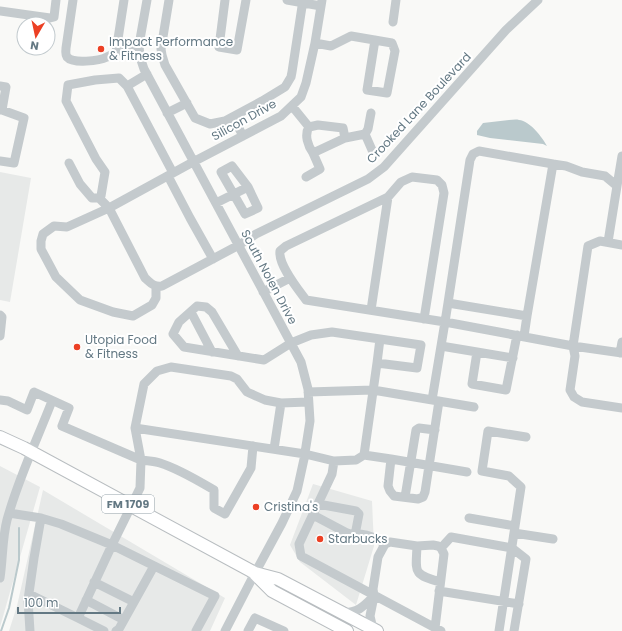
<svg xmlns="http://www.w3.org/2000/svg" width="622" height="631" viewBox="0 0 622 631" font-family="Poppins,sans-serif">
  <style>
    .built { fill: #e7e9e8 }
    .water { fill: #bac9cc }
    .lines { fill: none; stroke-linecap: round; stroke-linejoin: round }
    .stream { stroke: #bac9cc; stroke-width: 2 }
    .major-casing { stroke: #b8bdc0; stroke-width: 14 }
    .minor { stroke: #c4cacd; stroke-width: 9 }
    .major { stroke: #fff; stroke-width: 12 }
    .poi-dot { fill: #ec4024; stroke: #fff; stroke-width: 1.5 }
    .labels { text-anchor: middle; stroke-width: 4; stroke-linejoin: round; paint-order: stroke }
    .shield { fill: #fff; stroke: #92a0a8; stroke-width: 1 }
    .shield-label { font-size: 11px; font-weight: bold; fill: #637883 }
    .poi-label { font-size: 12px; fill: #637883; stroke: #fff; text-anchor: start }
    .street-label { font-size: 12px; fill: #637883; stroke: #fff }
  </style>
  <rect width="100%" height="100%" fill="#f9f9f7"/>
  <!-- built -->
  <path class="built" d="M0 172 31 178 10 302 0 300Z
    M0 466 40 487 0 627Z
    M313 484 372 501 374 546 356 605 300 562 290 545Z
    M43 490 225 598 210 631H9L17 606Z"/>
  <!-- water -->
  <path class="water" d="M509 120C512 120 516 119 519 120 530 121 542 137 547 146L543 144 490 138 477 135V131L483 123Z"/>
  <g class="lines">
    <!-- stream -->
    <path class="stream" d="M1 631 9 608 19 560V528"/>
    <defs>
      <path id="major" d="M0 437 24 448 255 573 278 579 377 631
        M255 574 272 591 347 631"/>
    </defs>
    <!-- major casing -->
    <use href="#major" class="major-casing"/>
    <!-- minor -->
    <path class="minor" d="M73 0 66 48C66 51 65 54 67 57 73 64 99 61 107 57 119 52 124 45 139 45
      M147 0 139 45 140 57 144 69 301 362 308 389 310 421 304 459 297 491 282 523 255 573 225 631
      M169 0 161 49 162 55 165 65 195 118 210 124 225 121 262 101 285 87 291 77 292 72 303 0
      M225 0 219 47 237 50 246 0
      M287 0 321 6
      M322 0 315 43 306 83 301 97 281 116 193 162 109 208 145 278C151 283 153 287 162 286L239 245 256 234 368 179 384 167 506 30 538 0
      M0 11 50 18 54 17 56 0
      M393 22 396 0
      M315 43 331 46 351 36 392 43 395 51 387 93 367 90 375 40
      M116 52 124 0
      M0 86 6 87 2 110H0
      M127 86 173 173
      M292 106 309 127C304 135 308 146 313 153L345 138 343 128 318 125 309 127
      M167 113 187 103
      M233 117 243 136
      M365 134 368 129 371 113
      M345 138 365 134 372 150
      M0 161 14 163 24 118 2 110
      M69 163 80 184 92 198H99L101 196 105 172 96 159 66 101 68 85 95 80 119 78 127 86 147 74
      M232 166 248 187 258 208 245 214 221 172Z
      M168 176 190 218 213 259
      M306 177 320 169 313 153
      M617 186 622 156
      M99 198 109 208 67 227 54 226 43 234 41 241V249L56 277 80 300 113 312 133 316 152 305 156 298V287
      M216 203 248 187
      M263 292 290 278
      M448 303 470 160 473 154 479 151 553 164
      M371 310 388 197
      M191 312 212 352
      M0 315 2 317 0 336
      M527 316 553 164 566 166 582 172 605 176 617 186 608 242
      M424 319 444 193 442 185 437 180 412 177 401 182 388 197 286 246 280 251C278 265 298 289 306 300L445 322 432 400
      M524 336 527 316 448 303 445 322 573 346 588 246 600 241 622 245
      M441 346 477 352 472 384 506 390 517 335
      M477 352 513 358
      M620 353 622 342
      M622 353 573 346 575 356 570 390 574 397 582 402 622 408
      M238 356 212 312 206 307 197 306 179 322 173 334 184 347 264 360 291 343 311 335 332 332 421 345 417 368 377 363 380 339
      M308 392 373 390 474 407
      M0 400 8 401 27 410 34 392 69 408 62 426 141 460
      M308 402 281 403 265 400 247 392 237 379 231 376 171 367 157 371 144 384 135 428 305 454 334 461 332 474 299 544 301 556 441 631
      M135 428 141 460
      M274 449 281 403
      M364 455 377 363
      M391 459 467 472
      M334 461 356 460 364 455 391 459 388 486 390 491 394 496 418 499 423 497 425 492 439 401
      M405 497 416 430 419 428 435 430
      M318 504 356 511 359 514 355 535
      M9 513 41 518
      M313 515 347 533C352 535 355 534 360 534 369 535 378 539 385 544
      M469 518 515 526
      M514 533 553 539
      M417 546C416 572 412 574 440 582
      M441 548 451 537 512 548 526 559 514 631
      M0 578C3 559 2 539 7 520 18 479 37 440 52 401
      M94 582 134 602
      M439 591 519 604
      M29 594 78 618
      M86 600 124 620
      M343 613C359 612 363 607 374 596
      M373 629 370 616 374 596 373 589 378 557 385 544 390 542 417 546 433 545 438 546 441 548 444 554 435 628
      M30 631 28 600 34 558 41 518 61 524 112 545 78 618 104 631
      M116 631 119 629 154 566
      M196 631 215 596 112 545 140 488 141 460C147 461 154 461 160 463 179 469 197 480 214 490V508L225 514 251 468 253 446
      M248 631 255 618 284 631
      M499 631 521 487 509 476 482 471 488 431 526 437"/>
    <!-- major -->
    <use href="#major" class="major"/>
  </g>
  <!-- markers -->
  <g class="poi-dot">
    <circle cx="101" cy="49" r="4"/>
    <circle cx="77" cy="347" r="4"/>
    <circle cx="256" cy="507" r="4"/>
    <circle cx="320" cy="539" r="4"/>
  </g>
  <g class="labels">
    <!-- shield labels -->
    <rect class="shield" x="102" y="495" width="52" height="18" rx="3"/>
    <g class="shield-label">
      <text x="128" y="508">FM 1709</text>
    </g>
    <!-- poi labels -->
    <g class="poi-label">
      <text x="109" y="46">Impact Performance<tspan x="109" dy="14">&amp; Fitness</tspan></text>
      <text x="85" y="344">Utopia Food<tspan x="85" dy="14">&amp; Fitness</tspan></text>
      <text x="264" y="511">Cristina's</text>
      <text x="328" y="543">Starbucks</text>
    </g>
    <!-- street labels -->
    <g class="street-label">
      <text transform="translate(419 108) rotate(-47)" y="4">Crooked Lane Boulevard</text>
      <text transform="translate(244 120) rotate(-29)" y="4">Silicon Drive</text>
      <text transform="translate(269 277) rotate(62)" y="4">South Nolen Drive</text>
    </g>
  </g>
  <!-- north arrow -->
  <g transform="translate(36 36) rotate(189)"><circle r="19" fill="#ffffff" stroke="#c1c9cd"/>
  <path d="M0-3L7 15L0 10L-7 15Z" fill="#ec4024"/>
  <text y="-6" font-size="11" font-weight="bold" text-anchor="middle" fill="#637883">N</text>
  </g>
  <!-- scale -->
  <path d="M18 607v6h102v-6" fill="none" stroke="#637883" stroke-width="2"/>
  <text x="24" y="607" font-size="12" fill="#637883" stroke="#ffffff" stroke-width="3" paint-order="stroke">100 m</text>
</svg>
